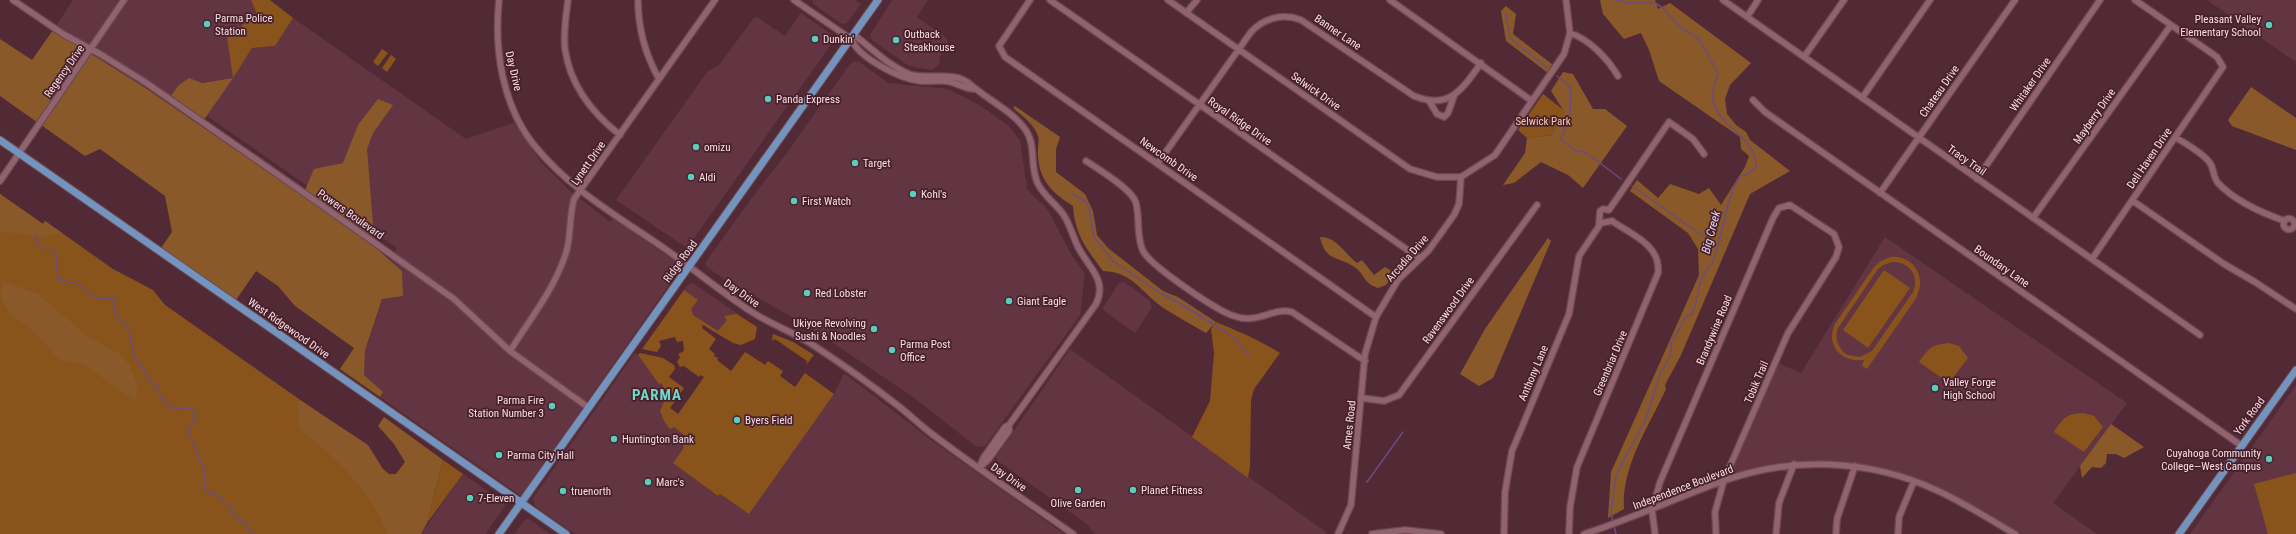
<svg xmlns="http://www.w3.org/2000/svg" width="2296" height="534" viewBox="0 0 2296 534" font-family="'Roboto Condensed',sans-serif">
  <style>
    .built { fill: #633543 }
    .green { fill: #89541c; fill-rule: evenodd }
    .forest { fill: #8a5929 }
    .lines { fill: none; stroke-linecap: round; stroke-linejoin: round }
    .stream { stroke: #6e4b7f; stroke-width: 1.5 }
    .minor-casing { stroke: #6c4a54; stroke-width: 8 }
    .major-casing { stroke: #6c4a54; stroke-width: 9 }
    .minor { stroke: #90636e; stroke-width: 5.5 }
    .major { stroke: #7394be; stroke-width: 7 }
    .poi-dot { fill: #5acebe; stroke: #47202b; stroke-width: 1.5 }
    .labels { text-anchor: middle; stroke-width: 3.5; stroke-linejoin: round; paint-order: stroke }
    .poi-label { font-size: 11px; fill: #f8dee3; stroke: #47202b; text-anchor: start }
    .street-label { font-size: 11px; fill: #f8dee3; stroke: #47202b }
    .park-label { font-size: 11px; fill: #facda6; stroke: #47202b }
    .water-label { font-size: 12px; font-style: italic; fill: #e4daf4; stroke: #47202b }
    .district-label { font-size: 15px; font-weight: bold; letter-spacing: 1px; fill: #71d9ca; stroke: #47202b }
  </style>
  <rect width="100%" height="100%" fill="#522a36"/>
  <!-- built -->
  <path class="built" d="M73 0H251L257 14 242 25 233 77 252 48 275 46 293 18 466 139 514 123 541 162 569 190 610 222 613 218 682 266 521 496 380 397 383 392 364 375 365 350 382 299 402 271 390 260 397 248 207 116 232 78 178 86 170 97 56 26Z
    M813 0H855L861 4 847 23 842 24 813 4Z
    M892 0H928L917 17 946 38 948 42 940 56 939 65 931 70 909 66 872 40 870 35Z
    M2207 0H2296V62L2277 49Z
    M801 13 835 37V39L687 248 616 200 707 72 719 65 753 19 757 17 785 36Z
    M858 61 888 83 948 89 981 106 1009 126 1020 140 1027 189 1048 210 1071 254 1085 274 1080 315 985 446 977 447 913 397 811 328 750 293 746 294 707 267 705 263 751 199 786 154 850 64 853 62Z
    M1885 237 2127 403 2053 503 2097 534H2015L1936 490 1883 471 1794 464 1724 480 1775 362 1801 373Z
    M1124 282 1149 300 1152 307 1135 333 1102 309 1119 283Z
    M693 283 741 316 726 339 674 304 688 284Z
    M1070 349 1326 532 1325 534H1096L1091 530 1088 525 998 461 996 457Z
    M635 353 661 373 669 386V423L684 435 683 449 673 463 718 496 720 494 749 514 834 394 844 373 935 443 1064 534H575L535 506 533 498Z
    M2296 385V534H2190Z
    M463 474 503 502 505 506 491 526 486 534H421Z
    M526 519H529L550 534H514Z"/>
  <!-- green -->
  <path class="green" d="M251 0H270L293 18 275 46 252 48 233 78 227 37 242 33V25L257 14Z
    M382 49 388 53 378 66 373 62Z
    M391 55 396 59 387 72 382 68Z
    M1543 94 1566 112 1552 135 1527 138 1518 130Z
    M0 194 43 224 45 221 113 269 153 290 165 305 356 439 401 534H0Z
    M1890 257C1907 255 1921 267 1920 285 1920 289 1917 293 1917 297L1867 369 1862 366 1864 360C1842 363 1825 346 1835 324L1874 267 1881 261ZM1892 262C1909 261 1920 276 1913 292L1872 351 1860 357 1847 355C1838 348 1834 338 1838 328L1878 269 1883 265Z
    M1884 270 1910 288 1868 348 1843 330Z
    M684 290 698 300 691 309 693 315 718 331 727 320 724 316 737 314 757 327 755 339 741 345 733 343 703 325 702 328 716 339 709 349 715 354 714 356 718 358 717 360 731 371 745 352 765 365 768 361 783 371 780 376 795 387 805 373 834 394 749 514 720 494 718 496 673 463 683 449 684 435 674 427 670 429 664 421 660 411 666 397 662 383 659 384 638 355 640 353 663 358 674 365 675 369 669 377 684 388 670 408 678 414 704 377 700 375 699 377 684 366 680 367 677 362 680 357 678 354 684 351 683 341 677 342 675 337 659 341 661 346 657 352 642 349Z
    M1216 322C1238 331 1261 341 1280 353L1254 389 1251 400 1250 467 1248 478 1192 437 1210 401 1214 353 1211 329Z
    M773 334 793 342 814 355 806 365 807 361 775 339 772 341Z
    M1949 343 1959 346 1968 358 1949 383 1919 362C1929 348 1931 345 1949 343Z
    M2084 413 2094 416 2103 427 2084 452 2054 432C2064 417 2066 414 2084 413Z
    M443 460 463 474 427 523Z
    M2296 473V534H2268L2254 484Z"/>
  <!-- forest -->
  <path class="forest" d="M1600 0H1655L1658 9 1670 3 1751 63 1730 85 1725 99 1727 114 1736 125 1746 132 1750 140 1790 171 1750 194 1681 355 1665 385 1666 389C1649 426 1621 467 1624 509L1608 518 1611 472 1699 275 1698 249 1688 233 1630 191 1637 180 1658 198 1670 184 1699 194 1709 188 1721 205 1745 167 1749 156 1741 149 1740 137 1659 81 1649 50 1641 33 1624 39 1603 14Z
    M1506 6 1516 14 1513 34 1553 65 1548 73 1506 41 1501 11Z
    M53 30 144 87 367 240 402 271 403 296 382 299 365 350 364 375 383 392 380 397 340 369 354 348 295 306 278 286 256 271 236 300 161 248 172 232 165 196 100 149 85 156 0 96V39L32 60Z
    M1563 72 1573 74 1593 109H1605L1627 126 1583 188 1568 175 1541 162 1514 183 1503 185 1525 153 1527 138 1552 135 1565 113 1551 91Z
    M189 78 202 83 233 78 204 120 170 97 178 86Z
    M2251 87 2296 118V150L2232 126 2228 120Z
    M378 99 393 105 373 133 367 149 374 237 305 190 314 169 343 163 358 125Z
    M1015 106 1060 137 1056 149V172L1085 194 1093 211 1097 235 1108 248 1163 291 1178 297 1216 322 1206 333C1192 325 1178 317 1165 309 1142 294 1134 272 1103 271 1086 248 1075 235 1073 206 1052 193 1039 180 1038 155 1037 149 1040 141 1038 136 1034 124 1022 116 1013 108Z
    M0 194 43 224 45 221 62 233 42 237 0 231Z
    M1320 237C1336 236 1346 255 1357 263L1362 260 1374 275 1385 267 1395 273 1386 285 1378 288C1363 283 1365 275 1356 268 1338 255 1326 263 1320 237Z
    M1548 238 1551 241 1493 378 1479 386 1460 374 1485 329Z
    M3 281 38 294 90 338 120 354 130 366 138 386 135 400 84 365 58 359 33 330 9 313 0 295Z
    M300 400 368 445 383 469 389 474H396L405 462 394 444 378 426 384 417 443 460 427 523 421 534H387C373 491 334 457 300 429L297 405Z
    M2111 424 2144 447 2124 458 2116 454H2107L2106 463 2101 468 2092 467 2082 478 2080 466Z"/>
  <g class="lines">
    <!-- stream -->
    <path class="stream" d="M1615 0 1628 3H1655L1663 8 1682 29 1697 37 1702 44 1718 73C1716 82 1711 91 1713 100 1718 128 1757 136 1756 167L1746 175 1740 176C1724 202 1724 233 1713 261 1710 268 1704 272 1701 279 1697 292 1698 304 1691 315H1687L1671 343V354L1660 374 1645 421 1616 475 1611 513 1616 534
      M1506 14 1510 38 1547 68
      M1557 76 1571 87 1570 113 1561 139 1574 150 1587 153 1621 179
      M1632 186 1717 246
      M1071 193 1085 201 1089 208 1094 237 1113 261 1160 293 1183 305 1233 337 1250 356
      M37 234 35 239 42 249 52 250 57 256 56 265 59 280 80 284 88 293 101 299 115 298 114 311 129 330 134 355 152 383 157 385C156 395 170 410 180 409 184 409 187 408 190 407L194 411 195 419 188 431 205 472V491L217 495 228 506 232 505V512L237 518 247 524V528L254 534
      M1367 482 1403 432"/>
    <defs>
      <path id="minor" d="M13 0 63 34 100 54 145 82 320 204 454 299 510 351 589 408
        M499 0C494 49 502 105 534 145 567 186 612 213 655 242 688 264 718 290 752 312 770 324 791 331 810 343 839 362 869 383 897 405 909 414 920 425 932 434 978 469 1026 501 1073 534
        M568 0C566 16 563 33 565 49 570 85 592 113 620 135
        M638 0C638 29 645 54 659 79
        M794 0 851 39
        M1030 0 999 46 1005 57 1376 317
        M1050 0 1419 258
        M1168 0 1410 169 1437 177H1461L1495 155 1564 54 1570 33 1566 0
        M1390 0 1532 101
        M1723 0 2200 335
        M1186 13 1197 0
        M1747 17 1758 0
        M1570 33C1589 39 1608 59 1618 76
        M851 39 857 37C873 50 890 66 909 74 929 81 954 69 971 85 987 99 1012 111 1025 129 1037 145 1029 166 1038 184 1044 196 1055 203 1063 214 1070 224 1073 237 1078 247 1088 267 1108 280 1096 304L1009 425 1005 427 984 457 979 468
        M851 39C859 58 900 79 920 81 930 82 941 79 951 82 959 84 965 89 974 89
        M1804 57 1844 0
        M1862 98 1930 0
        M1753 100 1765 112 2242 446
        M1429 101 1437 114 1444 117 1448 113 1454 96
        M2175 137C2186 144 2203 153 2210 163 2214 169 2213 177 2218 183 2235 201 2262 213 2285 221
        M1086 161C1098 169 1132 189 1136 203 1140 219 1136 236 1143 251 1151 266 1217 311 1234 316 1258 325 1272 307 1292 312L1365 361
        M1158 163 1251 32C1264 18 1283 13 1301 20L1414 96C1449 110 1462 90 1481 63
        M1977 179 2100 0
        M0 181 124 0
        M1880 193 2015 0
        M2133 201 2224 264 2255 282 2296 309
        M2033 218 2171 25
        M2283.5 224a5.5 5.5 0 1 1 11 0a5.5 5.5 0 1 1-11 0Z
        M1599 224 1600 211 1603 209 1609 210 1669 122 1693 139 1704 154
        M2092 259 2223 67 2217 57 2135 0
        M510 351C530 319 554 290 566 253 571 238 569 217 574 199L715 0
        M1362 398 1384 401 1399 395 1537 205
        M980 467 988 460 1009 431V425
        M1338 534 1351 505 1365 354 1376 317 1398 280 1429 250 1454 215 1459 204 1461 177
        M1372 534 1405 530 1441 534
        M1504 534 1505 492 1512 451 1569 314 1579 256 1601 223 1612 221
        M1569 534 1570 507 1577 467 1658 273C1661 245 1632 235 1612 221
        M1584 534C1631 519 1676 498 1723 481 1792 456 1869 459 1936 490 1963 502 1989 519 2015 534
        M1655 534 1652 510 1660 482 1773 218 1779 208 1790 205 1834 234 1839 247 1836 257 1788 333 1724 480 1715 512 1716 534
        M1776 534 1779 503 1794 464
        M1836 534 1837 519 1855 466
        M1898 534 1899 517 1914 481"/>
      <path id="major" d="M0 140 566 534
        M499 534 878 0
        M2179 534 2296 370"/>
    </defs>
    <!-- minor casing -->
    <use href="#minor" class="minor-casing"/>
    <!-- major casing -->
    <use href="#major" class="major-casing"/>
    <!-- minor -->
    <use href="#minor" class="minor"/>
    <!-- major -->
    <use href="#major" class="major"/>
  </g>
  <!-- markers -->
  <g class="poi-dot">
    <circle cx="207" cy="24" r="4"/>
    <circle cx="2269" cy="25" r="4"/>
    <circle cx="815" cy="39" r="4"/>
    <circle cx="896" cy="40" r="4"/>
    <circle cx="768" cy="99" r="4"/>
    <circle cx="696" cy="147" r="4"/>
    <circle cx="855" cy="163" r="4"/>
    <circle cx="691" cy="177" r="4"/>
    <circle cx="913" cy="194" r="4"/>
    <circle cx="794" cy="201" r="4"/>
    <circle cx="807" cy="293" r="4"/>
    <circle cx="1009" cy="301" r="4"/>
    <circle cx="874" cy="329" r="4"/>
    <circle cx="892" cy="350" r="4"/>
    <circle cx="1935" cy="388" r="4"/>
    <circle cx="552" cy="406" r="4"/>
    <circle cx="737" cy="420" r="4"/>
    <circle cx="614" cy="439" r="4"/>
    <circle cx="499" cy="455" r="4"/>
    <circle cx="2269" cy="459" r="4"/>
    <circle cx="648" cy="482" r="4"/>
    <circle cx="1078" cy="490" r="4"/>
    <circle cx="1133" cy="490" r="4"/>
    <circle cx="563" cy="491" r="4"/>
    <circle cx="470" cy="498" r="4"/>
  </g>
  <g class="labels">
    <!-- poi labels -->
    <g class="poi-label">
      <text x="215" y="22">Parma Police<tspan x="215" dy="13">Station</tspan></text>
      <text x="2261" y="23" text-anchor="end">Pleasant Valley<tspan x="2261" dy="13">Elementary School</tspan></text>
      <text x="904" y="38">Outback<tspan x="904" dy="13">Steakhouse</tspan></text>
      <text x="823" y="43">Dunkin'</text>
      <text x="776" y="103">Panda Express</text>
      <text x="704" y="151">omizu</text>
      <text x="863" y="167">Target</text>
      <text x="699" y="181">Aldi</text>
      <text x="921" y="198">Kohl's</text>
      <text x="802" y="205">First Watch</text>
      <text x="815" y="297">Red Lobster</text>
      <text x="1017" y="305">Giant Eagle</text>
      <text x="866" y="327" text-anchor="end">Ukiyoe Revolving<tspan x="866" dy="13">Sushi &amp; Noodles</tspan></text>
      <text x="900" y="348">Parma Post<tspan x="900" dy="13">Office</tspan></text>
      <text x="1943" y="386">Valley Forge<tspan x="1943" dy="13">High School</tspan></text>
      <text x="544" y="404" text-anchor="end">Parma Fire<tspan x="544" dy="13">Station Number 3</tspan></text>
      <text x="745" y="424">Byers Field</text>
      <text x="622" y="443">Huntington Bank</text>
      <text x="2261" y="457" text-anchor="end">Cuyahoga Community<tspan x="2261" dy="13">College—West Campus</tspan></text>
      <text x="507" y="459">Parma City Hall</text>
      <text x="656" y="486">Marc's</text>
      <text x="1141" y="494">Planet Fitness</text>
      <text x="571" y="495">truenorth</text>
      <text x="478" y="502">7-Eleven</text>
      <text x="1078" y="507" text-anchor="middle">Olive Garden</text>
    </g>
    <!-- street labels -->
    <g class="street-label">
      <text transform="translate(1338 32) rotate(34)" y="4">Banner Lane</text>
      <text transform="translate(64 71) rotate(-55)" y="4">Regency Drive</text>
      <text transform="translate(514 71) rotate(77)" y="4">Day Drive</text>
      <text transform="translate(2030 84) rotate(-55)" y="4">Whitaker Drive</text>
      <text transform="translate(1316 91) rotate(35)" y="4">Selwick Drive</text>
      <text transform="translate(1939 91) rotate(-55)" y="4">Chateau Drive</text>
      <text transform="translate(2094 116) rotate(-55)" y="4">Mayberry Drive</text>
      <text transform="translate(1240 121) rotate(35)" y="4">Royal Ridge Drive</text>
      <text transform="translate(2149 158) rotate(-56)" y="4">Dell Haven Drive</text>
      <text transform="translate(1169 159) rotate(35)" y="4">Newcomb Drive</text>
      <text transform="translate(1967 160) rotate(35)" y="4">Tracy Trail</text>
      <text transform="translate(588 163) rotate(-55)" y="4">Lynett Drive</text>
      <text transform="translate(351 214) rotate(35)" y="4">Powers Boulevard</text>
      <text transform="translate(1407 258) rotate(-49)" y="4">Arcadia Drive</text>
      <text transform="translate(680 261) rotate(-54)" y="4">Ridge Road</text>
      <text transform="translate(2002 266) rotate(35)" y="4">Boundary Lane</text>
      <text transform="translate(742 293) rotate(35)" y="4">Day Drive</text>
      <text transform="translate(1448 310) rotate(-54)" y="4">Ravenswood Drive</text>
      <text transform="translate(289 328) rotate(35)" y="4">West Ridgewood Drive</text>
      <text transform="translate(1714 330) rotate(-67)" y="4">Brandywine Road</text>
      <text transform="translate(1610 363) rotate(-67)" y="4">Greenbriar Drive</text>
      <text transform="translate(1533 373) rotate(-67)" y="4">Anthony Lane</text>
      <text transform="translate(1756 382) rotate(-67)" y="4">Tobik Trail</text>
      <text transform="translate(2249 416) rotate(-54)" y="4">York Road</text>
      <text transform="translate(1349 425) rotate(-84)" y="4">Ames Road</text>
      <text transform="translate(1009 477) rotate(35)" y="4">Day Drive</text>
      <text transform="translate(1683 487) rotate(-21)" y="4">Independence Boulevard</text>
    </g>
    <!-- park labels -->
    <g class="park-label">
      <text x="1543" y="125">Selwick Park</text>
    </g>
    <!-- water labels -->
    <g class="water-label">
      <text transform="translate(1711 232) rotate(-75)" y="4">Big Creek</text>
    </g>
    <!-- district labels -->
    <g class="district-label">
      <text x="657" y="400">PARMA</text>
    </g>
  </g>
</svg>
